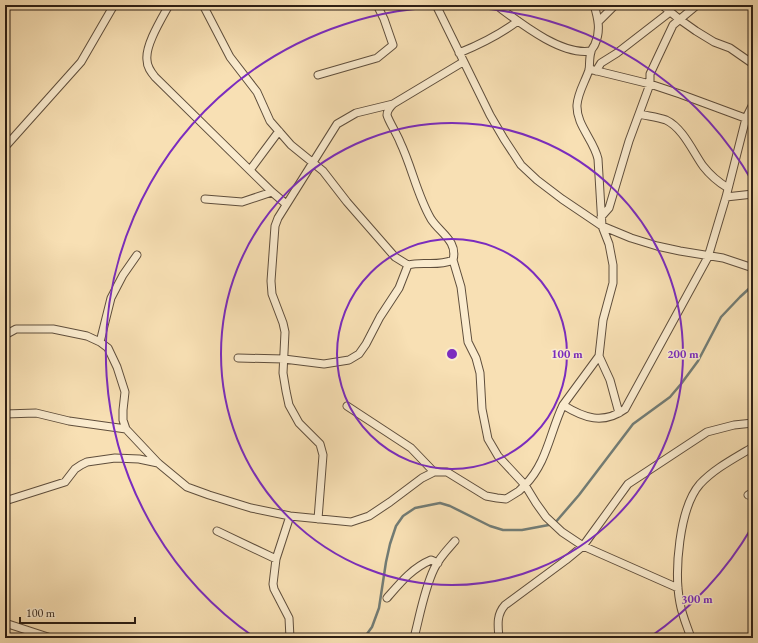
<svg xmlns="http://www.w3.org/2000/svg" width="758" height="643" viewBox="0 0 758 643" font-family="'EB Garamond',serif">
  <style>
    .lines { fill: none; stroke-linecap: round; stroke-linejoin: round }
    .stream { stroke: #727c75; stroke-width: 2.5 }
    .street-casing { stroke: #5f4e3c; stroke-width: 9 }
    .street { stroke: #faebce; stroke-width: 7 }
    .ring { fill: none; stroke: #7b2cbf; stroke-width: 2 }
    .centre { fill: #7b2cbf; stroke: #faebce; stroke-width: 2 }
    .ring-label { font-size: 12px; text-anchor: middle; font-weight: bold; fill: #7b2cbf; stroke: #faebce; stroke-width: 3; stroke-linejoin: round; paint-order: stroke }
  </style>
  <rect width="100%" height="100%" fill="#f8e0b4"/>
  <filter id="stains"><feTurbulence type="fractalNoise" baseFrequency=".005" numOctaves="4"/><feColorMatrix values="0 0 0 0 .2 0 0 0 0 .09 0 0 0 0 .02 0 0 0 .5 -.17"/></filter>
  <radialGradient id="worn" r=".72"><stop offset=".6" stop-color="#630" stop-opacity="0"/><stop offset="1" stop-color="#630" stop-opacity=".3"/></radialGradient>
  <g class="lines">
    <!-- stream -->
    <path class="stream" d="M364 638 372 627 379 608 386 562 390 544 396 526 403 516 415 508 440 503 450 506 490 526 503 530H522L554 524 579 495 633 424 670 397 681 384 698 361 721 317 740 297 753 285"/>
    <defs>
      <path id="street" d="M169 5C162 18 145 45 147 60 147 67 151 72 155 77L272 192 286 204
        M203 5 230 57 257 92 270 121 291 145 323 171 347 202 395 257 408 265
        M436 5 490 115 504 139 521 165 537 180 562 199 602 226 631 238 657 246 680 251 723 258 753 268
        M496 5C519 22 561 56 591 51
        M594 5C598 18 601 31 595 44 594 47 591 49 591 52 589 58 590 64 589 70 585 82 578 92 577 105 576 125 594 140 598 159L602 226 609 244 613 265V283L603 320 599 356 610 380 619 413
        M662 5 679 19 696 31 714 42 730 48 753 64
        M599 21 615 5
        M459 53C481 44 499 35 518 21
        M589 69 650 84 680 94 753 121
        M596 71 601 63 617 53 670 12
        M318 75 377 58 393 45 384 19 377 5
        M639 114C647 116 658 117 666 120 683 128 693 152 703 166 710 175 718 182 728 188
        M5 147 81 62 114 5
        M250 170 279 131
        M726 197 753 194
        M205 199 242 202 272 192
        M601 217 609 208 629 141 650 84V74L657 59 673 25 697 5
        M453 260 461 287 468 342 476 358 480 373 482 409 488 439 498 456 525 485C547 463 550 432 563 405L599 356
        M5 335 16 329H53L87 336 100 342 108 348 117 367 125 392 123 410V420L126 429 158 463 187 487 209 495 251 508 290 516 351 522 369 516 390 502 422 478 434 472H447L486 496 497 498 506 499 519 491 525 485 536 503 546 517 562 532 583 546 678 588
        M100 342 111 298 123 275 137 255
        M238 358 284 359 324 364 349 360 359 354 366 344 380 317 399 288 408 265C424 261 436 267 453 260 458 241 440 233 431 219 417 195 412 167 400 142 398 136 388 120 387 115 387 110 390 107 393 104L463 62
        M563 405C584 418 603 425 625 409L708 257 726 197 746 118 753 104
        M347 406 411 448 434 472
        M5 414 36 413 69 421 126 429
        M748 495 753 492
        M5 501 65 482 75 469 81 465 87 462 115 458 139 459 158 463
        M318 519 323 455 320 444 299 423 289 405 286 391 283 373 285 332 283 323 272 294 271 281 275 226 278 218 337 124 356 113 393 104
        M217 531 276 559
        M387 598C400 583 412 568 431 560L438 563
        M5 623 51 638
        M290 638 289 618 274 589 273 584 276 559 290 516
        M414 638C420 615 424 590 434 569 439 558 447 550 455 541
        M499 638C498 626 496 615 505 605L566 560 583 546 628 484 707 432 734 425 753 423
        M691 638C687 626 682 615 680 603 674 572 679 508 700 484 715 468 735 458 753 447"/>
    </defs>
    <!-- street casing -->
    <use href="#street" class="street-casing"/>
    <!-- street -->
    <use href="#street" class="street"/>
  </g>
  <!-- distance rings -->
  <g class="ring">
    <circle cx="452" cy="354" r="115"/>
    <circle cx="452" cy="354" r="231"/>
    <path d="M752 527A346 346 0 0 1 650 637M254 637A346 346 0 1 1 752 181"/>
  </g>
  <circle cx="452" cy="354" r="6" class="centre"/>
  <g class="ring-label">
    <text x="567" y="358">100 m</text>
    <text x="683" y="358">200 m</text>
    <text x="697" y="603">300 m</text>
  </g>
  <!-- margin -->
  <rect width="758" height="643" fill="none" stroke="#f8e0b4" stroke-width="20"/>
  <rect x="6" y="6" width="746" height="631" fill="none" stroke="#2c1e14" stroke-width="2"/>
  <rect x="10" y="10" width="738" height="623" fill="none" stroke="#2c1e14"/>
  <!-- scale -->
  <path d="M20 617v6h115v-6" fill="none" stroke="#2c1e14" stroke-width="2"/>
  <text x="26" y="617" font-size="12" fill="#2c1e14" stroke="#faebce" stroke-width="3" paint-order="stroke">100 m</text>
  <rect width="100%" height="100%" filter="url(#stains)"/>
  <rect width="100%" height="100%" fill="url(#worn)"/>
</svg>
